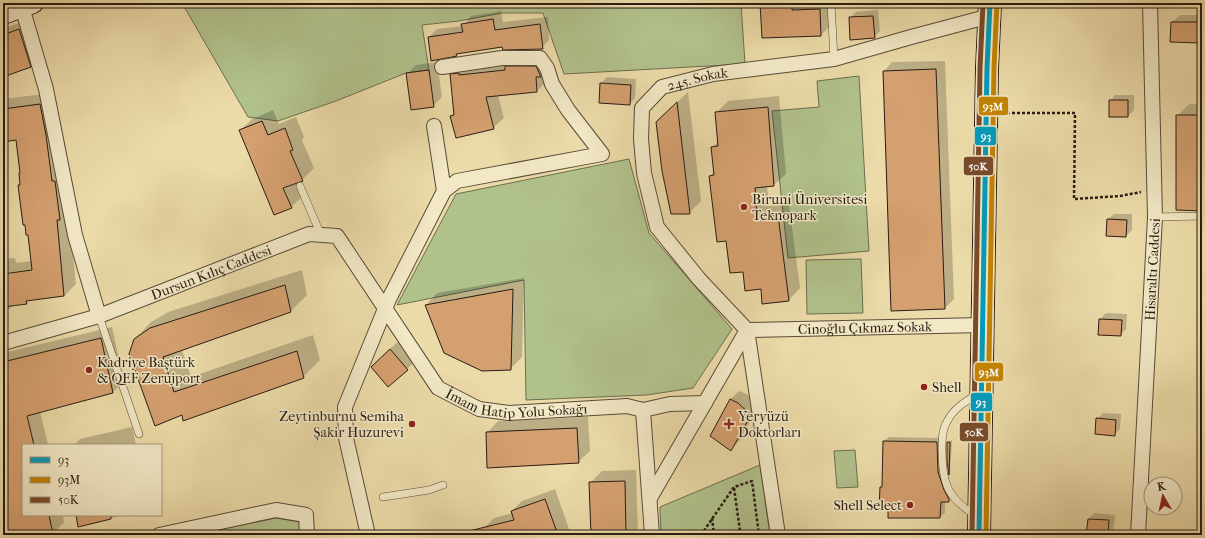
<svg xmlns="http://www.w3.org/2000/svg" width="1205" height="538" viewBox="0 0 1205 538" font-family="'IM FELL French Canon',serif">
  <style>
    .green { fill: #b1c18c; stroke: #6c6e50 }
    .shadow { fill: #0003 }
    .building { fill: #d5a070; stroke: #281b14 }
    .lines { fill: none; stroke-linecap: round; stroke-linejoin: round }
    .service-casing { stroke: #594b39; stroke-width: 8 }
    .minor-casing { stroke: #594b39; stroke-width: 16 }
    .secondary-casing { stroke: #281b14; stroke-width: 22 }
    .primary-casing { stroke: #281b14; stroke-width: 24 }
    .path { stroke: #281b14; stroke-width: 2.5; stroke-dasharray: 3 2; stroke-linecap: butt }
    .service { stroke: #f2e8c6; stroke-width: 7 }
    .minor { stroke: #f2e8c6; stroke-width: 14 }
    .secondary { stroke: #f2e8c6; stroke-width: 20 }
    .primary { stroke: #ebdba8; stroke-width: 22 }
    .bus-1-casing { stroke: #f2e8c6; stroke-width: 8 }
    .bus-2-casing { stroke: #f2e8c6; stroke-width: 8 }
    .bus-3-casing { stroke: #f2e8c6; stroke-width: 8 }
    .bus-1 { stroke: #049bbb; stroke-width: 5 }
    .bus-2 { stroke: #c38305; stroke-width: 5 }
    .bus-3 { stroke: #7a4b2a; stroke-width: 5 }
    .poi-dot { fill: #8f2418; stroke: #f2e8c6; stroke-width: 1.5 }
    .labels { text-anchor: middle; stroke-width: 3; stroke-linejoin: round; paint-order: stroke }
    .street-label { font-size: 14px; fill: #281b14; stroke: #f2e8c6 }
    .poi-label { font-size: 14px; fill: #281b14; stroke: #f2e8c6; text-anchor: start }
    .line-badge { stroke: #f2e8c6; stroke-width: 1.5 }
    .badge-label { font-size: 11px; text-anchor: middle; font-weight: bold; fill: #fff }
  </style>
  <rect width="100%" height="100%" fill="#ebdba8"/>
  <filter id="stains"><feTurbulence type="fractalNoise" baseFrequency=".005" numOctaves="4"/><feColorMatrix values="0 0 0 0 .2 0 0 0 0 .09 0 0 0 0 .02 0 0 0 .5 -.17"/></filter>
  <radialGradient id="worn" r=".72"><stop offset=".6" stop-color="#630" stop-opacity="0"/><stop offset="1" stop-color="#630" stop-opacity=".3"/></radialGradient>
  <!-- green -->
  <path class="green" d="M182 3H741L745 64 564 74 543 13H502L459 21 422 25 429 70 406 73 336 101 278 121 248 117Z
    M859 76 869 251 788 258 772 111 819 107 817 81Z
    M629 159 649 233 732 329 693 388 647 395 526 400 524 280 397 305 456 194Z
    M861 259 863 313 807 314 806 260Z
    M855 450 858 487 837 488 834 451Z
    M760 465 770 535H661L660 507Z
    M276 518 300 522 301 535H193Z"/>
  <!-- shadow -->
  <path class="shadow" d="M761 3H831L832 24 821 35Z
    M878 10 880 31 874 37 850 18 856 12Z
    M501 11 503 22 548 17 549 40 541 49 503 46 459 52 456 55 429 37 437 29 463 26 471 16Z
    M1180 15H1202V42L1171 41 1172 22Z
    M30 19 41 55 30 66 3 76V29Z
    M513 60 551 65 548 80 537 91 498 95 504 118 493 128 452 116 455 112 451 75 462 64Z
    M945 61 954 299 945 308 884 71 892 62Z
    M437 62 442 97 433 106 407 74 416 65Z
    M607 77 636 79 635 98 629 104 601 83Z
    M688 92 701 201 689 213 669 110Z
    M52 93 68 210 76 284 64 296 30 299 26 303 14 305 9 309 3 310V259L15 258 16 263 32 261 29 234 19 186 21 184V172L17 139 3 141V99Z
    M1115 95H1134V110L1128 116 1110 101Z
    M779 96 786 174 774 185 767 186 769 206 789 204 800 288 789 300 761 288 744 271 727 240 710 176 715 171 712 147 719 141 716 113 728 101Z
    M1189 104H1202V210L1177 116Z
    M273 110 279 124 296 117 304 137 302 140 314 168 302 180 297 182 303 196 291 207 241 130 252 119Z
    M1114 214H1132V230L1126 236 1108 219Z
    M302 270 307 295 291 311 182 350 191 377 313 335 320 360 303 377 182 413 135 339 151 322 168 312Z
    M524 278 522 357 510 369 445 352 426 305 437 293Z
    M1106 313 1127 314 1126 329 1120 335 1100 319Z
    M112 327 124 381 113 392 40 411 48 445H23V515H63L64 522 53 534 49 535H3V353Z
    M402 338 419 358 388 386 383 355Z
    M739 391 747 394 759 406 739 441 730 450V400Z
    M1103 413 1121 414 1120 429 1114 435 1097 419Z
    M588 417 590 451 578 462 487 433 498 421Z
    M132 427 136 445H74L80 439Z
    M889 437 941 438 942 467 952 496 948 501H945V513L940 517 889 508 881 488 883 485 884 441Z
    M951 440H952L950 473 948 443Z
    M636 470 638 535H592L590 483 602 471Z
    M555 489 571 535H464L486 526 494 518 513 513 512 511 522 501Z
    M1094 513 1115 515 1113 532 1111 535H1087L1089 519Z
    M77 515H125L79 525Z"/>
  <!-- building -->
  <path class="building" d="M760 3H792V10L820 9 821 36 762 38Z
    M873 16 875 38 850 40 849 17Z
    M493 19 495 30 540 24 543 49 503 50 502 47 456 54 457 56 431 61 428 37 463 32 461 24Z
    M1171 22H1200V43L1170 42Z
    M19 29 31 67 3 77V35Z
    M505 66H536L541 77H536L537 92 486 97 494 129 456 138 450 116 454 115 450 74 459 73V75L505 70Z
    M936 69 945 309 891 311 883 71Z
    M429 70 434 107 411 110 406 73Z
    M600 83 631 85 630 105 599 103Z
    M1109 100H1128V117H1109Z
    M677 102 690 214H671L662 171 656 122Z
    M40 104 46 135 52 181H55L60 220H57L64 296 26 301 27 304 3 307V274L32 270 28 235H26L25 225H23L18 185H20L19 173H20L16 140 3 142V109Z
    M768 107 774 186 755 188 757 217 778 215 789 301 762 304 761 289 745 291 743 272 730 273 726 241 717 242 709 176 714 175 711 147 718 146 715 112Z
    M1176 115H1202V211L1176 210Z
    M262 121 268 135 285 128 293 150 290 151 303 181 283 188 292 208 274 215 239 130Z
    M1107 219 1127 220 1126 237 1106 236Z
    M285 285 291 312 163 357 174 392 297 351 304 378 183 421 182 415 155 426 129 354 134 339 150 328Z
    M513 289 511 370 482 371 444 353 425 305Z
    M1099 319 1122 320 1121 336 1098 335Z
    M101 338 113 393 27 416 34 445H23V515H49L53 535H3V362Z
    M390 349 408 370 388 387 371 367Z
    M730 399 738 403 751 415 731 451 710 436Z
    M1096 418 1116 420 1115 436 1095 434Z
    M577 428 579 463 487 468 486 432Z
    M883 441 937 442 938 472 944 490 949 499V502H941L940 518H888V509H879L880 487H882Z
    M947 442H950L949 475 947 461Z
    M625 481 626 535H591L589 482Z
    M545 499 558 535H469V531L514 520 511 511Z
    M76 515H111V519L78 527Z
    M1088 519 1109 520 1108 535H1086Z"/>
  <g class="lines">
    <defs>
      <path id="service" d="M831 3 834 59
        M300 186 321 235
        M1155 217 1202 216
        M99 316 139 434
        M383 497 429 490 443 485
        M977 516C947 499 942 482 942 450 942 439 942 429 948 420 954 408 967 400 978 394"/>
      <g id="minor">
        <path d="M22 7 46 89 75 235 99 316"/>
        <path d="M434 126 444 191"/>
        <path id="s1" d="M747 330 699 279 657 227 644 173 641 139 642 108 662 87 713 74 834 59 911 37 990 16"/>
        <path id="s2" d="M747 330 983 325"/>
        <path d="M747 330 778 535"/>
        <path id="s3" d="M3 343 99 316 309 234 337 236 438 388 479 409 509 413 627 406 643 410 670 404 705 403"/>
        <path d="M643 410 652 535"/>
        <path d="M650 498 747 330"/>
        <path d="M159 535 276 510 306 515 307 535"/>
        <path d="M368 535 346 438 345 407 389 299 444 191 457 181 602 154 568 110 552 84 547 68 540 58H502L442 67"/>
        <path id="s4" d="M1138 535 1155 217 1150 3"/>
      </g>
      <path id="secondary" d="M3 14 33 3"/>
      <path id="primary" d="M979 535 987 68 990 3"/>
    </defs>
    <!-- service casing -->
    <use href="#service" class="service-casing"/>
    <!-- minor casing -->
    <use href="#minor" class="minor-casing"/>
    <!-- secondary casing -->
    <use href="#secondary" class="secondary-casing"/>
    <!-- primary casing -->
    <use href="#primary" class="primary-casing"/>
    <!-- path -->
    <path class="path" d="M1002 113H1075L1074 199 1120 196 1141 192
      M734 488 740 531 739 535
      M712 518 714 535
      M701 535 734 487 752 481 759 535"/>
    <!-- service -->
    <use href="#service" class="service"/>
    <!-- minor -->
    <use href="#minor" class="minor"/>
    <!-- secondary -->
    <use href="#secondary" class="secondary"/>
    <!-- primary -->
    <use href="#primary" class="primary"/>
    <defs>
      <path id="bus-1" d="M979 535 987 68 990 3"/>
      <path id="bus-2" d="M986 535 994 68 997 3"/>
      <path id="bus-3" d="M972 535 980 68 983 3"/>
    </defs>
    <!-- bus-1 casing -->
    <use href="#bus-1" class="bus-1-casing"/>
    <!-- bus-2 casing -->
    <use href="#bus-2" class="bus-2-casing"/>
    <!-- bus-3 casing -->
    <use href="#bus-3" class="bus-3-casing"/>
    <!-- bus-1 -->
    <use href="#bus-1" class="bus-1"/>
    <!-- bus-2 -->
    <use href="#bus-2" class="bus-2"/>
    <!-- bus-3 -->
    <use href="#bus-3" class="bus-3"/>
  </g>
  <!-- markers -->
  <g class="poi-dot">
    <circle cx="744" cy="207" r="4"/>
    <circle cx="89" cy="370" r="4"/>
    <circle cx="924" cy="387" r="4"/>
    <circle cx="412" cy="424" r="4"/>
    <path d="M727 418h4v4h4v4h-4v4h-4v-4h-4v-4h4z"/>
    <circle cx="910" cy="505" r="4"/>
  </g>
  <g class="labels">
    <!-- street labels -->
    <g class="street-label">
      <text dy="5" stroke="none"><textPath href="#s1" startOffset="323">245. Sokak</textPath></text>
      <text dy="5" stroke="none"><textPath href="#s4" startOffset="266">Hisaraltı Caddesi</textPath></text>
      <text dy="5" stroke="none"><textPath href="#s3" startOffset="220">Dursun Kılıç Caddesi</textPath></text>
      <text dy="5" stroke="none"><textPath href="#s2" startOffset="118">Cinoğlu Çıkmaz Sokak</textPath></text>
      <text dy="5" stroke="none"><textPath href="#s3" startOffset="618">İmam Hatip Yolu Sokağı</textPath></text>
    </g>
    <!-- poi labels -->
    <g class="poi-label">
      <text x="752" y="204">Biruni Üniversitesi<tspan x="752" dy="16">Teknopark</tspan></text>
      <text x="97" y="367">Kadriye Baştürk<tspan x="97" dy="16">&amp; QEF Zerujport</tspan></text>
      <text x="932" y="392">Shell</text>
      <text x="404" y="421" text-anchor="end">Zeytinburnu Semiha<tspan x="404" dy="16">Şakir Huzurevi</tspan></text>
      <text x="738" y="421">Yeryüzü<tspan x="738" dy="16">Doktorları</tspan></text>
      <text x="902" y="510" text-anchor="end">Shell Select</text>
    </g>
  </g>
  <g class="line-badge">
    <rect x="978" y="96" width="31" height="20" rx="4" fill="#c38305"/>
    <rect x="974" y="126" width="23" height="20" rx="4" fill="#049bbb"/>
    <rect x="963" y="156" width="31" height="20" rx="4" fill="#7a4b2a"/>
    <rect x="974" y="362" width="30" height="20" rx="4" fill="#c38305"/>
    <rect x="970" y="392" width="23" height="20" rx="4" fill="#049bbb"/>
    <rect x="959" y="422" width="30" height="20" rx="4" fill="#7a4b2a"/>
  </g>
  <g class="badge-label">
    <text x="993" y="110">93M</text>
    <text x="986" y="140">93</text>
    <text x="978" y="170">50K</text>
    <text x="989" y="376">93M</text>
    <text x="981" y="406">93</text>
    <text x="974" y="436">50K</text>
  </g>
  <!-- margin -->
  <rect width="1205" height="538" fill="none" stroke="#ebdba8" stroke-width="16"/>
  <rect x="4" y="4" width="1197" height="530" fill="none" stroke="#281b14" stroke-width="2"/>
  <rect x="8" y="8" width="1189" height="522" fill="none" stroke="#281b14"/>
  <!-- legend -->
  <rect x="22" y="444" width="140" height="72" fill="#f2e8c6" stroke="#a1967f"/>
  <rect x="30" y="457" width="20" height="6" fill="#049bbb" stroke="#a1967f"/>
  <text x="58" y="464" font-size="12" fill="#281b14">93</text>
  <rect x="30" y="477" width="20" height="6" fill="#c38305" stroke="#a1967f"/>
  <text x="58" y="484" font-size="12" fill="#281b14">93M</text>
  <rect x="30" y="497" width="20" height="6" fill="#7a4b2a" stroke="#a1967f"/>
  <text x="58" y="504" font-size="12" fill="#281b14">50K</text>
  <!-- north arrow -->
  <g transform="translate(1163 496) rotate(351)"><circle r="19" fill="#f2e8c6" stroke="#a1967f"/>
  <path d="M0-3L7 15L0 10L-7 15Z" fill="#8f2418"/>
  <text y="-6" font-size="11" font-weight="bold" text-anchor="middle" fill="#281b14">K</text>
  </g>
  <rect width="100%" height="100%" filter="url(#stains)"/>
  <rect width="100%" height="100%" fill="url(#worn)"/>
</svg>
